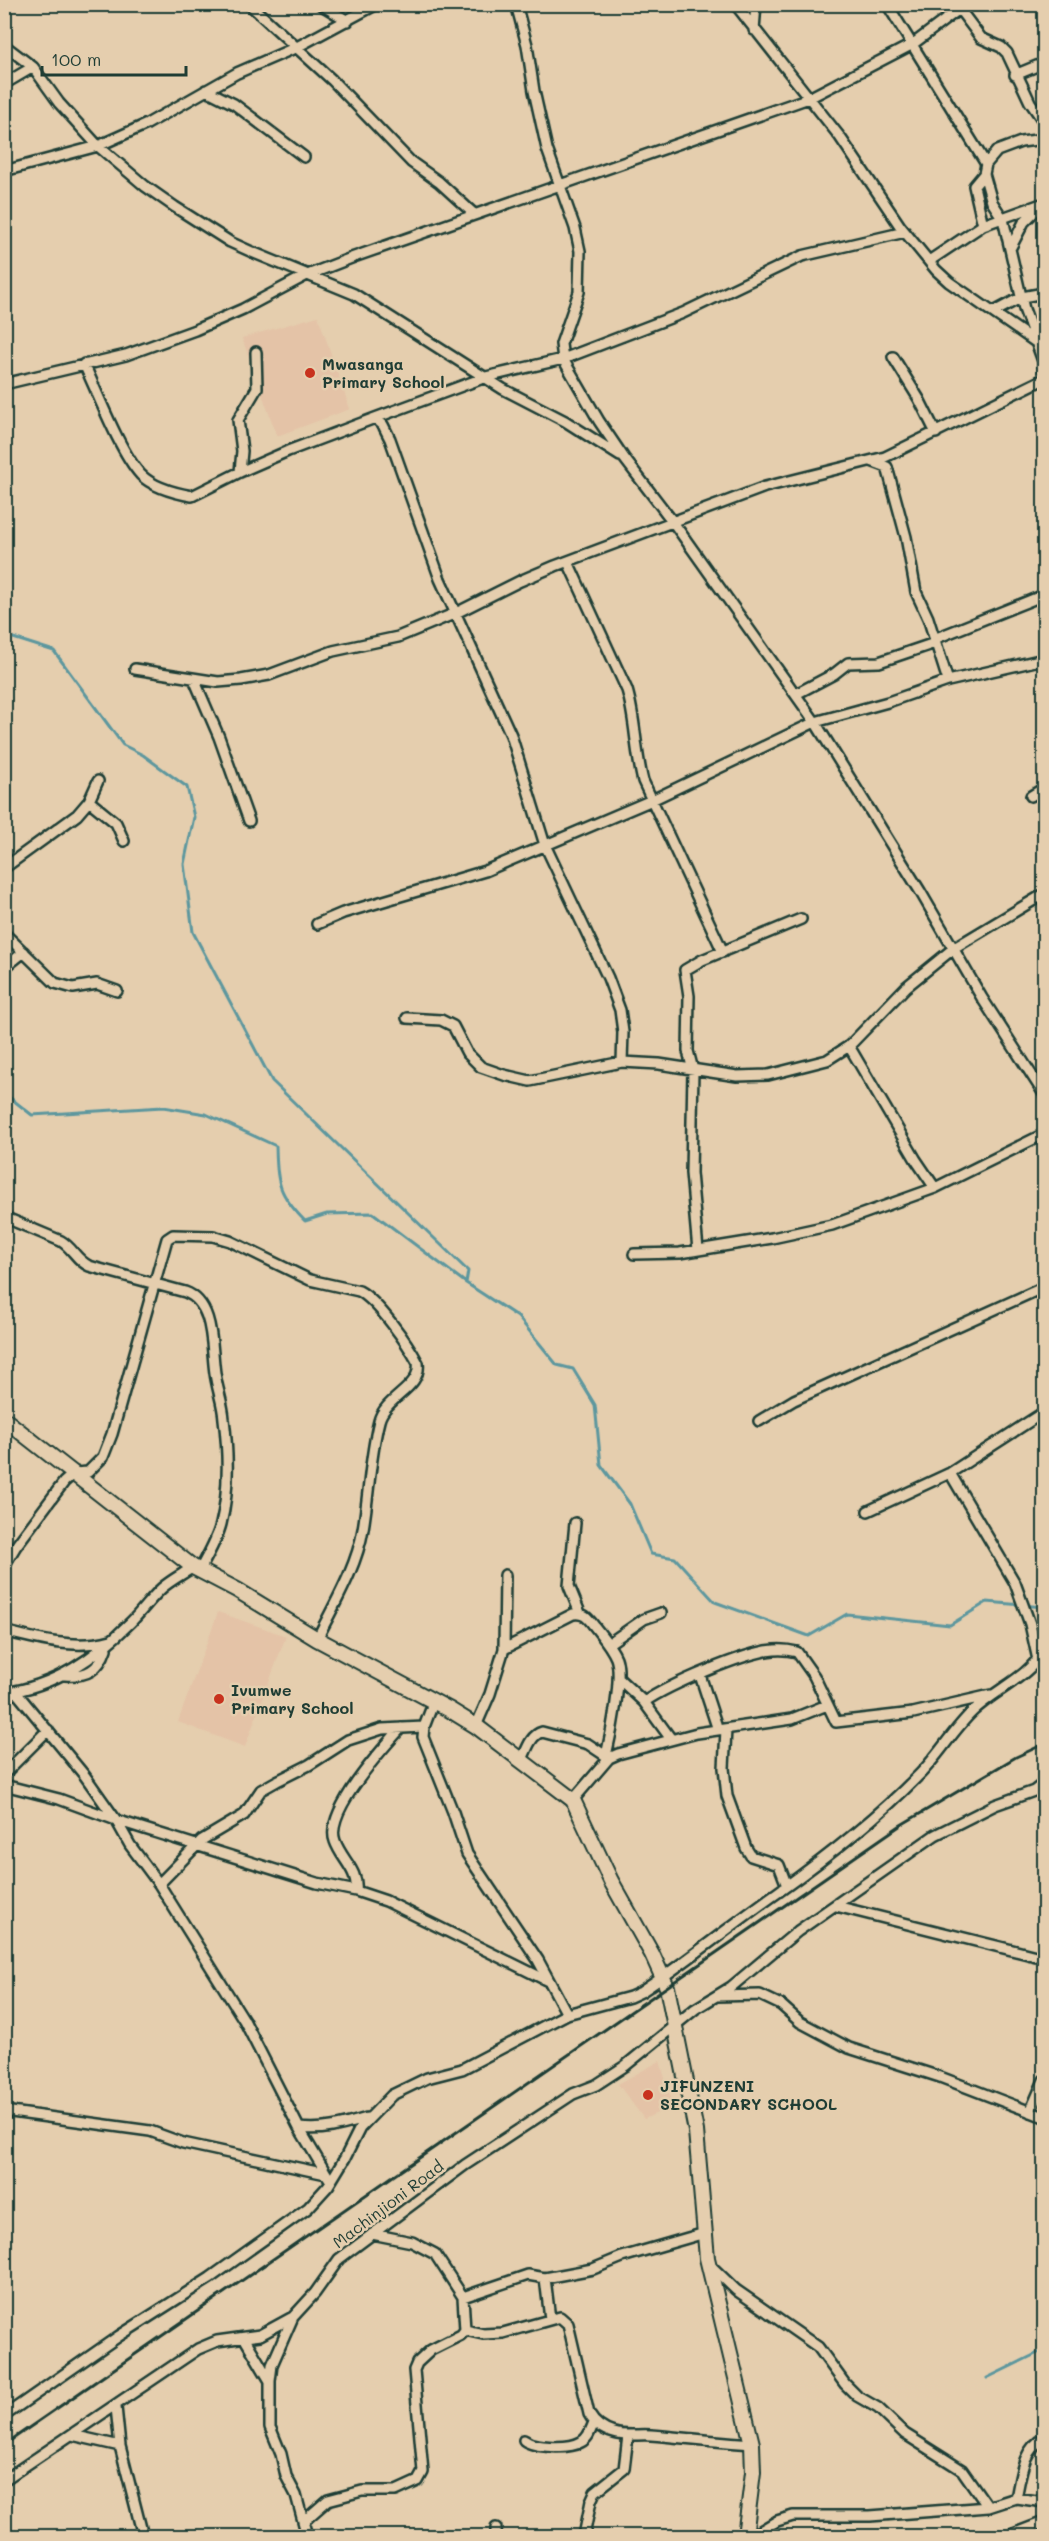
<svg xmlns="http://www.w3.org/2000/svg" width="1049" height="2541" viewBox="0 0 1049 2541" font-family="Mali,sans-serif">
  <style>
    .built { fill: #e4c3a7 }
    .lines { fill: none; stroke-linecap: round; stroke-linejoin: round }
    .stream { stroke: #5d979e; stroke-width: 3 }
    .street-casing { stroke: #1f3d34; stroke-width: 14 }
    .secondary-casing { stroke: #1f3d34; stroke-width: 18 }
    .street { stroke: #e5ceae; stroke-width: 9 }
    .secondary { stroke: #e5ceae; stroke-width: 14 }
    .rail { stroke: #1f3d34; stroke-width: 3 }
    .poi-dot { fill: #c8321e; stroke: #e5ceae; stroke-width: 2 }
    .labels { text-anchor: middle; stroke-width: 5; stroke-linejoin: round; paint-order: stroke }
    .poi-label { font-size: 16px; font-weight: bold; fill: #1f3d34; stroke: #e5ceae; text-anchor: start }
    .street-label { font-size: 16px; fill: #1f3d34; stroke: #e5ceae }
  </style>
  <rect width="100%" height="100%" fill="#e5ceae"/>
  <filter id="ink" filterUnits="userSpaceOnUse"><feTurbulence type="fractalNoise" baseFrequency=".0167" numOctaves="2"/><feDisplacementMap in="SourceGraphic" scale="12" xChannelSelector="R" yChannelSelector="G"/><feConvolveMatrix kernelMatrix="1 2 1 2 8 2 1 2 1" color-interpolation-filters="sRGB"/></filter>
  <g filter="url(#ink)">
    <!-- built -->
    <path class="built" d="M318 316 350 409 277 436 242 338Z
      M218 1612 286 1636 245 1747 178 1722Z
      M660 2061 673 2106 644 2119 618 2084Z"/>
    <g class="lines">
      <!-- stream -->
      <path class="stream" d="M4 635 54 651 123 745 143 755 187 787 194 817 184 864 193 932 272 1081 468 1271 466 1283
        M4 1093 32 1115 163 1107 206 1114 276 1146C277 1183 278 1194 305 1221L327 1214 373 1213 466 1283 518 1317 557 1365 573 1369 595 1405 601 1465 630 1504 651 1554 675 1558 715 1602 809 1636 847 1614 950 1625 987 1602 1044 1607
        M987 2378 1044 2350"/>
      <defs>
        <path id="street" d="M249 4 332 80 411 162 439 182 474 214
          M320 4 348 21
          M516 4 527 45 534 91 547 149 575 228 580 251 579 292 561 344 563 359 599 421 624 458 673 522 815 722 920 891 982 998 1044 1094
          M735 4 840 137 900 226 936 270 949 282 1037 343 1044 351
          M887 4 986 164
          M960 10 981 38 1001 47 1007 53 1030 102 1044 122
          M754 30 756 4
          M4 45 33 67 59 103 98 146 145 186 175 207 230 242 252 252 354 294 503 389 565 421 620 456
          M1015 75 1044 63
          M4 84 33 67
          M206 90 234 104 304 157
          M1044 139 1021 142 997 151 986 164 984 174 992 202 1003 219 1024 309 1043 361 1044 370
          M4 171 98 146 147 124 237 73 297 47 377 4
          M983 225 974 186 984 174
          M1011 247 1024 222 1038 208
          M929 261 983 225 1044 203
          M994 312 1022 297 1044 293
          M893 357 919 399 936 433
          M84 364C98 394 120 452 141 475 154 488 175 493 192 496L240 472 288 451 375 418 486 377 563 359 683 313 802 256 905 232
          M4 384 126 355 195 330 243 309 305 276 354 257 809 98 913 44 966 4
          M375 418 383 425 390 439 440 579 511 735 545 845 608 978 620 1010 623 1032 622 1062
          M871 461 887 467 906 537 916 592 928 618 948 681
          M240 472 242 451 238 420 257 388 256 352
          M568 562 627 690C636 720 635 751 643 781L723 952
          M934 639 1044 595
          M135 669 218 682 241 680 269 675 333 651 398 637 456 613 520 581 555 566 765 487 885 457 1044 379
          M194 679 219 737 249 821
          M796 694 834 674 848 663 879 662 935 643
          M1031 796 1044 788
          M89 801 116 823 124 841
          M4 868 77 815 89 801 98 781
          M317 924 343 913 485 871 652 800 815 722 888 702 948 681 1044 659
          M4 933 55 983 73 988 97 984 117 991
          M4 968 24 952
          M407 1018 441 1020 453 1026 467 1053 481 1067 504 1075 530 1081 622 1062 659 1064 737 1076 768 1075 827 1060 849 1046 906 987 954 948 1044 894
          M849 1046 916 1160 935 1188
          M4 1217 61 1241C73 1248 76 1260 89 1266L185 1292C215 1303 211 1347 215 1373 217 1389 223 1403 224 1419 228 1451 229 1492 221 1524 217 1540 207 1556 200 1570
          M698 1250 691 1173 693 1070 688 1051 689 996 685 970 702 960 801 919
          M634 1254 680 1253 772 1238 832 1225 935 1188 1044 1134
          M759 1421 794 1400 1044 1287
          M950 1473 1015 1583 1030 1624 1038 1660
          M868 1511 950 1473 1044 1412
          M575 1523 569 1586 580 1613
          M4 1566 16 1546 64 1482 74 1473 88 1472 103 1457 112 1434 167 1239 173 1235 213 1236 230 1241 310 1280 359 1291C378 1301 408 1344 418 1363 422 1388 385 1397 379 1421 370 1456 369 1494 363 1529 357 1567 334 1605 317 1639
          M4 1631C39 1640 76 1650 111 1640
          M608 1644 644 1619 661 1613
          M504 1649 573 1614C584 1612 588 1618 595 1627 602 1636 611 1646 616 1658 623 1677 611 1735 606 1756
          M65 1675C87 1677 99 1670 106 1649
          M700 1675 718 1730
          M618 1678 644 1702 671 1739
          M16 1692 85 1776 116 1820 130 1845 159 1884 244 2020 299 2128 330 2180
          M4 1693C56 1686 95 1658 131 1622 142 1611 151 1598 162 1588 171 1580 183 1574 193 1567
          M434 1701 424 1727 423 1737 453 1812 467 1854 538 1960 567 2014
          M644 1702C669 1685 745 1652 774 1650 782 1649 789 1650 797 1652L814 1676 836 1722 913 1713 991 1695
          M476 1726 490 1694 504 1649 505 1575
          M726 1729 724 1768 727 1796 746 1848 751 1856 779 1865 787 1886
          M521 1762C526 1752 530 1735 542 1732L588 1744 609 1758
          M4 1774 48 1730
          M4 1785 59 1799 116 1820 317 1883 356 1891 386 1901 548 1981
          M573 1800 609 1758 618 1754 697 1733 792 1719 827 1705
          M159 1884 202 1840 244 1815 261 1790 277 1781 309 1765 348 1740 382 1729 424 1727
          M356 1891C359 1871 341 1859 335 1841 324 1813 382 1749 401 1728
          M836 1906 1044 1958
          M717 1996 760 1995 781 2005 800 2022 849 2048 940 2077 1044 2117
          M4 2111 150 2131 183 2143 326 2174
          M1030 2112 1044 2080
          M299 2128C324 2131 343 2125 367 2118
          M711 2266 736 2290 818 2347 845 2384 857 2396 878 2408 905 2434 962 2470 988 2507
          M545 2278 550 2319
          M463 2297 528 2275 545 2278 593 2269 622 2257 705 2233
          M293 2317 272 2365 270 2381V2427L281 2454 286 2476 296 2495 307 2536
          M465 2330 483 2334 503 2333 560 2317 568 2324 589 2414C594 2423 603 2430 614 2433 626 2437 638 2434 651 2435 685 2438 718 2442 752 2444
          M245 2339 270 2381
          M116 2407 120 2446 143 2536
          M4 2416 119 2336 210 2278 308 2208 328 2186 345 2158 360 2128 392 2095 427 2078 462 2069 567 2014 630 1997 641 1992C688 1961 731 1925 777 1893 826 1858 875 1820 917 1777 938 1757 952 1731 973 1711 996 1689 1028 1678 1044 1650
          M72 2435 120 2446
          M524 2440C534 2448 570 2449 581 2442 589 2438 591 2429 594 2422
          M4 2480 198 2349 217 2341 260 2335 293 2317 315 2293 339 2259 465 2165 573 2094 596 2085 625 2066 695 2009 731 1987 798 1931 935 1835 995 1805 1034 1791 1044 1783
          M1016 2498C1021 2475 1022 2450 1044 2438
          M304 2521 328 2500 362 2491H396L418 2481 423 2472 414 2370 417 2363 431 2350 461 2335 465 2330 463 2297 435 2254 412 2242 372 2234
          M496 2528V2536
          M584 2536 591 2501 595 2492 624 2469 628 2436
          M752 2536 777 2521 793 2516H870L988 2507 1016 2498 1044 2502
          M1008 2536 1044 2522"/>
        <path id="secondary" d="M4 1419 193 1567 237 1590 317 1639 450 1710 476 1726 573 1800 611 1881 652 1954 667 1987 696 2131 707 2258 752 2444 753 2472 745 2536"/>
      </defs>
      <!-- street casing -->
      <use href="#street" class="street-casing"/>
      <!-- secondary casing -->
      <use href="#secondary" class="secondary-casing"/>
      <!-- street -->
      <use href="#street" class="street"/>
      <!-- secondary -->
      <use href="#secondary" class="secondary"/>
      <!-- rail -->
      <path class="rail" d="M4 2445 901 1825 1016 1757 1044 1744"/>
    </g>
  </g>
  <!-- markers -->
  <g class="poi-dot">
    <circle cx="310" cy="373" r="6"/>
    <circle cx="219" cy="1699" r="6"/>
    <circle cx="648" cy="2095" r="6"/>
  </g>
  <g class="labels">
    <!-- poi labels -->
    <g class="poi-label">
      <text x="322" y="370">Mwasanga<tspan x="322" dy="18">Primary School</tspan></text>
      <text x="231" y="1696">Ivumwe<tspan x="231" dy="18">Primary School</tspan></text>
      <text x="660" y="2092">JIFUNZENI<tspan x="660" dy="18">SECONDARY SCHOOL</tspan></text>
    </g>
    <!-- street labels -->
    <g class="street-label">
      <text transform="translate(388 2204) rotate(-37)" y="6">Machinjioni Road</text>
    </g>
  </g>
  <!-- margin -->
  <rect width="1049" height="2541" fill="none" stroke="#e5ceae" stroke-width="24"/>
  <rect x="12" y="12" width="1025" height="2517" fill="none" stroke="#1f3d34" stroke-width="2" filter="url(#ink)"/>
  <!-- scale -->
  <path d="M42 66v9h144v-9" fill="none" stroke="#1f3d34" stroke-width="3"/>
  <text x="51" y="66" font-size="18" fill="#1f3d34" stroke="#e5ceae" stroke-width="4.5" paint-order="stroke">100 m</text>
</svg>
